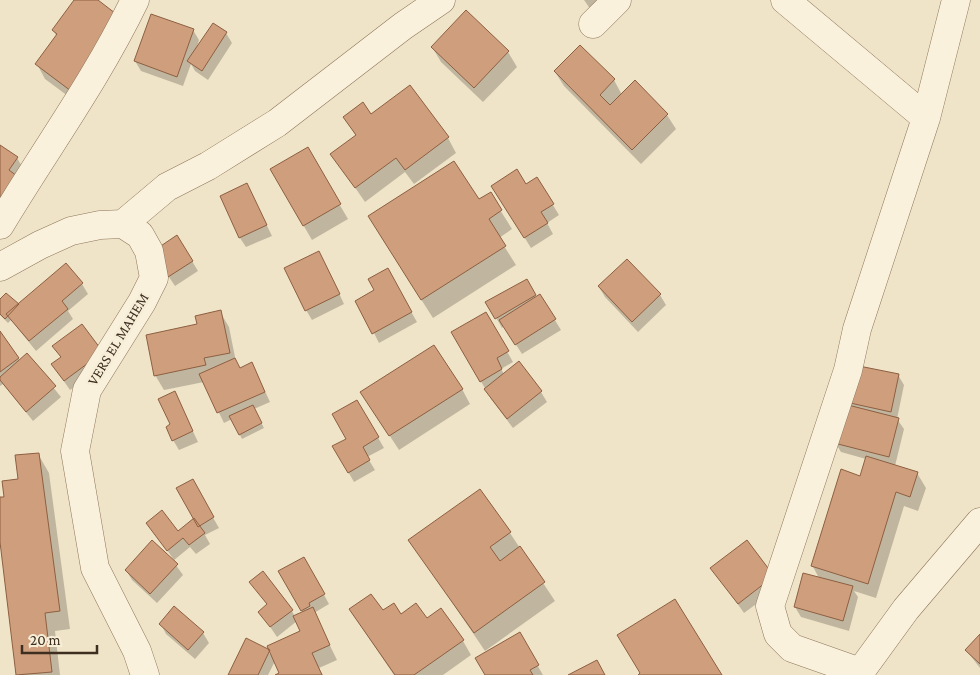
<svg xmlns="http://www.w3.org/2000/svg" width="980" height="675" viewBox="0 0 980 675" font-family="'Crimson Pro',serif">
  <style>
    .shadow { fill: #0003 }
    .building { fill: #cf9f7d; stroke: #8d5f41 }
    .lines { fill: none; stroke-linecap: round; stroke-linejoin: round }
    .minor-casing { stroke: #8d765c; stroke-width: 29 }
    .minor { stroke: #faf1dc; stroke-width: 28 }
    .labels { text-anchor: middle; stroke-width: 5; stroke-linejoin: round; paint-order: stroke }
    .street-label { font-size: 15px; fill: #3d2e20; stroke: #f7eed8 }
  </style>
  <rect width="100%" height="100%" fill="#f0e4c8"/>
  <!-- shadow -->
  <path class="shadow" d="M76 0H96L80 105 45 79 37 64 57 37 53 30Z
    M584 0H604L591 10Z
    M466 11 508 52 517 67 483 102 441 62 432 47Z
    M193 30 199 40 197 47 226 33 232 43 208 80 195 71 191 64 183 86 141 71 135 61Z
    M555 72 614 80 622 95 667 115 676 129 641 164 564 86Z
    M371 116 448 138 456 153 414 184 405 172 365 202 332 154 356 136 344 117Z
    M0 146 17 158 23 168 0 208Z
    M307 149 348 219 312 240 271 170Z
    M537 179 559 215 547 223 553 234 531 248 499 196 526 186Z
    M490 194 512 229 499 238 516 265 433 318 380 235 478 201Z
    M252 195 272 236 246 247 240 238Z
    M627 260 660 295 666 305 638 332 605 297 599 287Z
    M192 261 198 271 175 286 159 262Z
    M325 263 344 304 312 320 306 310Z
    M387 270 417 322 379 343 374 333 376 291Z
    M526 281 536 298 540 296 561 330 522 354 504 326 502 328 487 302Z
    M82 284 88 294 68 311 73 319 36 351 11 320 8 323 0 315V301L18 306Z
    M220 312 229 327 236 362 240 369 257 374 270 402 254 409 264 428 242 439 232 419 224 423 204 382 164 390 155 375 198 325Z
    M485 313 513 362 501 369 504 374 541 392 547 402 513 428 491 399 453 332Z
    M0 333 20 361 27 355 61 397 33 421 3 384 0 386Z
    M54 346 107 363 70 390 52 364 61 358Z
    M898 375 904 385 897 419 904 429 895 466 917 473 926 488 918 511 904 506 876 598 854 591 858 597 849 631 801 617 795 607 819 578 812 565 861 477 866 459 841 452 835 442 845 405Z
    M462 389 470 404 399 450 371 407Z
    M175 393 198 442 179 450 173 440Z
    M357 401 384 448 367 457 375 470 354 482 334 447 347 439Z
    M38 454 49 473 70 629 55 631 60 675H17L0 532V498H5Z
    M192 481 219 528 205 535 210 544 196 554 190 547 173 561 183 575 157 603 132 580 126 570 174 560 148 523 178 532 195 519Z
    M510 533 555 601 485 651 410 540Z
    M304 558 329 604 314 613 337 660 319 668 323 675H278L281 674 275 661 268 675H230L247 640 272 655 302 632 297 621 277 637 260 612 268 606 251 582 292 611 295 617 303 613 280 572Z
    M712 568 779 587 744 613Z
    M350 610 382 612 427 620 463 641 471 655 443 675H394Z
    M161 624 203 633 209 643 195 659 166 634Z
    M519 634 543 675H486Z
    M980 636V668L966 650Z"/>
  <!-- building -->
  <path class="building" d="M74 0H98L124 20 71 91 35 64 57 34 52 30Z
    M466 10 509 51 474 88 431 47Z
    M151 14 194 29 177 77 134 61Z
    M213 23 227 32 202 71 187 61Z
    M580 45 615 79 600 95 610 105 635 80 668 114 632 150 554 71Z
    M410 85 449 137 405 170 396 158 355 188 330 154 356 135 343 117 363 102 371 114Z
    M0 145 18 157 9 170 17 176 0 202Z
    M308 147 341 204 303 226 270 169Z
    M454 161 479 199 491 192 502 210 489 219 506 246 421 300 368 216Z
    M517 169 526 184 537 177 554 204 541 212 548 223 524 238 491 186Z
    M247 183 267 225 239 238 220 196Z
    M177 235 193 261 168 277 152 252Z
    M319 251 340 294 305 311 284 268Z
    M627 259 661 294 632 322 598 286Z
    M66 263 83 283 62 301 68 309 29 341 6 314Z
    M388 268 412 312 372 334 355 301 374 290 368 279Z
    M527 279 536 295 495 319 485 302Z
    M6 293 19 304 5 319 0 314V299Z
    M540 294 556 319 515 345 499 320Z
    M221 310 230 353 204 358 206 365 154 376 146 335 197 324 195 316Z
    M486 312 509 351 497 358 502 369 480 382 451 332Z
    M82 324 103 352 64 381 51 364 61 357 52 346Z
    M0 331 19 358 0 372Z
    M434 345 463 389 389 436 360 392Z
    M27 353 56 386 26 412 0 380V377Z
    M235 358 240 368 252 362 265 392 217 413 199 374Z
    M519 361 542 391 507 419 484 389Z
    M849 364 899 374 891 412 841 401Z
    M175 391 193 431 172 441 166 427 170 424 158 399Z
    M357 400 379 437 363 447 370 460 348 473 332 446 346 439 332 414Z
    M844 404 899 418 889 457 834 443Z
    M253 405 262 423 239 435 229 416Z
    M39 453 60 611 45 613 52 672 16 675 0 542V497H4L2 481 18 479 15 455Z
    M866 456 918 472 910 497 896 492 868 584 811 566 841 469 860 476Z
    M193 479 214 517 198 527 176 488Z
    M480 489 511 532 490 547 500 561 520 546 545 582 474 633 408 540Z
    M162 510 178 531 194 518 205 533 189 545 183 538 167 551 146 523Z
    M152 540 178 564 150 594 125 570Z
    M747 540 774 576 738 604 710 568Z
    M304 557 325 594 309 603 310 606 301 611 278 571Z
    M263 571 293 610 270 627 258 612 267 604 249 582Z
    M803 573 853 586 843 621 794 607Z
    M371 594 383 610 394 603 401 614 416 603 427 618 441 608 464 640 414 675H395L349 609Z
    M675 599 722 675H638L640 673 617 635Z
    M174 606 204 632 188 650 159 624Z
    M313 607 330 645 312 653 322 675H275L279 673 267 646 300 631 293 616Z
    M520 632 539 665 530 670 533 675H485L475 658Z
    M980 634V664L965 650Z
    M246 638 270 650 258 675H228Z
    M597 660 605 675H568Z"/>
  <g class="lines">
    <defs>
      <path id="minor" d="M785 0 926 118
        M593 24 617 0
        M123 224 167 187 208 166 277 123 403 26 441 0
        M0 225C45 150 97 79 135 0
        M0 267 40 245 71 231 100 225 123 224 140 235 149 251 154 278 142 302 87 390 75 451 95 568 137 651 145 675
        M860 672 792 648 778 634 770 606 848 370 857 329 926 118 956 0
        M858 675 906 609 980 522"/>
    </defs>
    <!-- minor casing -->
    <use href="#minor" class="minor-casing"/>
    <!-- minor -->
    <use href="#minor" class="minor"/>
  </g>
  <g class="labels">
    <!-- street labels -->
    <g class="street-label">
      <text transform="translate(118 339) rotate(-59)" y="5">VERS EL MAHEM</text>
    </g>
  </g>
  <!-- scale -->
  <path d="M22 645v8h75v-8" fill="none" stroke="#3d2e20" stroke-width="2.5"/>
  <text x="30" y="645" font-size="15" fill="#3d2e20" stroke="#f7eed8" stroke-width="4" paint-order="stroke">20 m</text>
</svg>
